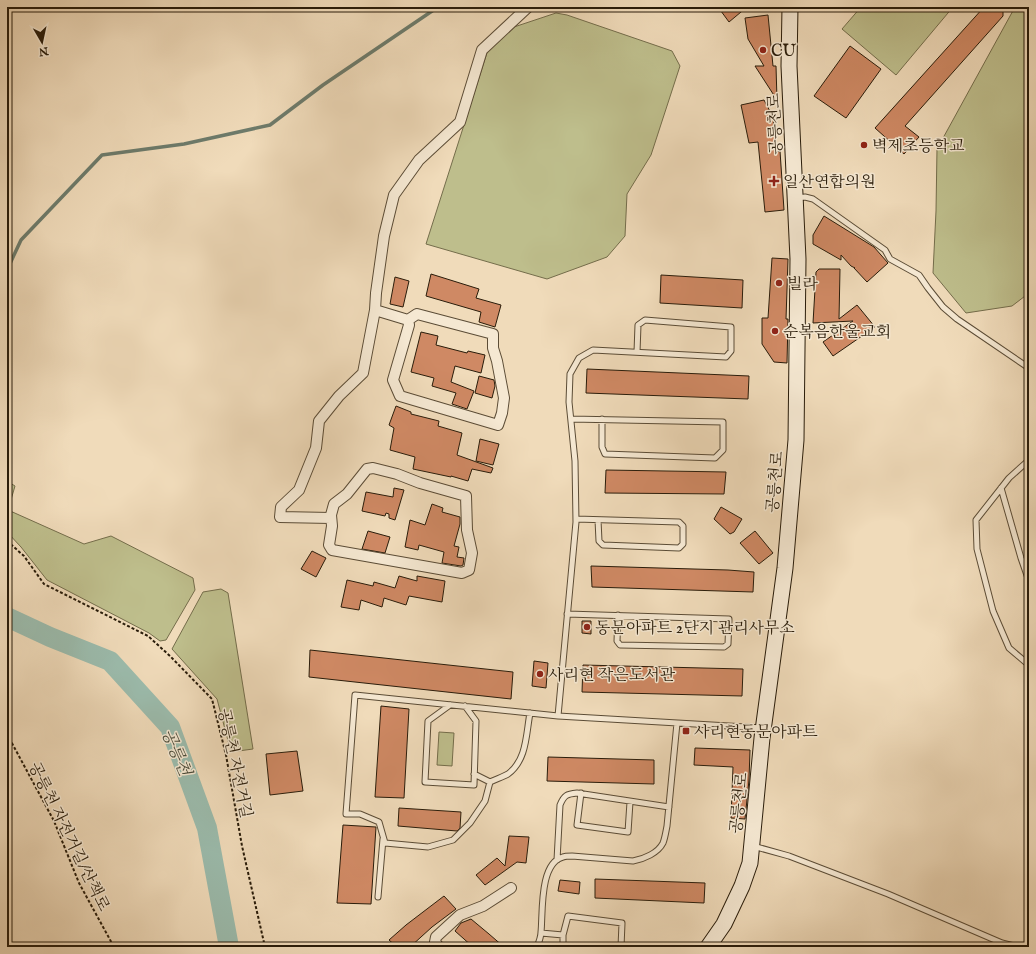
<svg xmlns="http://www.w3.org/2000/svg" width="1036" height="954" viewBox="0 0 1036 954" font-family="'IM FELL English','Noto Serif KR',serif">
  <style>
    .green { fill: #bebe8c; stroke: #746d4b }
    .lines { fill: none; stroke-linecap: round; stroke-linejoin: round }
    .stream { stroke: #6d7b6b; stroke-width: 3.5 }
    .river { stroke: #9bbbac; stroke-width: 20 }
    .building { fill: #cf8964; stroke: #291c0a }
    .lane-casing { stroke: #5b4c36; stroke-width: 7 }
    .street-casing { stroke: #5b4c36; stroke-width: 12 }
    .secondary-casing { stroke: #291c0a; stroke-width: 17 }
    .path { stroke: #291c0a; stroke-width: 2; stroke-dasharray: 3 2; stroke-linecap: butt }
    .lane { stroke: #f5e8d2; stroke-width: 5 }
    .street { stroke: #f5e8d2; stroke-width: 10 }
    .secondary { stroke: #f5e8d2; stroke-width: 15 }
    .poi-dot { fill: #8f2418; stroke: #f5e8d2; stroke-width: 1.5 }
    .labels { text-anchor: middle; stroke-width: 3; stroke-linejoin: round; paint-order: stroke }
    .poi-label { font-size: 16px; fill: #291c0a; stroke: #f5e8d2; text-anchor: start }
    .street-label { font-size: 16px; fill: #291c0a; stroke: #f5e8d2 }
    .water-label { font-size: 17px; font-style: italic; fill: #4b4c3b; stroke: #f5e8d2 }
  </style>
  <rect width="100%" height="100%" fill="#f0dbba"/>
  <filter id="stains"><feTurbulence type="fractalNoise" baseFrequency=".005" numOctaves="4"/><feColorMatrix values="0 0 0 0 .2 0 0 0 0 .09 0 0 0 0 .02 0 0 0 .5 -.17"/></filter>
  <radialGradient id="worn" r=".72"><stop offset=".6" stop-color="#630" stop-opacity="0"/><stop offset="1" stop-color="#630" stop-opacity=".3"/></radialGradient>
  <!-- green -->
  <path class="green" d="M861 7H953L896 75 842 29Z
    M1015 7H1029V293L1012 306 966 313 933 273 936 211 937 149Z
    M556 13 567 15 672 51 680 66 651 155 627 194 625 236 607 257 547 279 426 244 493 34Z
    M7 481 15 486 8 510 84 544 111 536 193 578 195 590 166 640 160 641 149 633 47 580 21 547 7 532Z
    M221 589 228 593 253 749 231 752 217 699 172 649 203 592Z
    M439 732 454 733 452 766 437 765Z"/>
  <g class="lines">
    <!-- stream -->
    <path class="stream" d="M7 270 21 240 102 155 184 144 270 125 323 85 438 7"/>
    <!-- river -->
    <path class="river" d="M7 617 50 637 110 661 170 727 207 828 229 947"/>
  </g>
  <!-- building -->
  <path class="building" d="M718 7H747L729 22Z
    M984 7H1003V16L905 126 919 137 904 154 875 128Z
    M768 15 773 66H776L777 100 755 66H764L748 39 745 18Z
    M850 46 881 69 846 118 814 96Z
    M764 100 773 117 777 152 780 151 784 210 765 212 758 142 749 143 741 105Z
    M824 216 874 247 888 263 867 282 854 268H855L851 266 841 255V260L813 244V235Z
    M772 258 788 259 786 319H788L787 363 774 362 762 344V318H768Z
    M819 269H840L839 319 857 305 875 327 833 356 823 342 853 321 813 323 816 272Z
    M431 274 479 289 476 298 501 305 495 327 479 322 481 312 426 296Z
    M661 275 743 280 742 308 660 303Z
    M395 277 409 281 403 307 390 304Z
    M421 332 438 336 436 345 467 353 468 351 485 355 481 373 455 366 451 382 474 391 467 409 452 404 456 393 432 386 434 378 411 372Z
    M587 369 749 376 748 399 586 393Z
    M479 376 494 380 495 386 492 398 475 393Z
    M396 406 411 412V414L439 421 438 426 462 433 457 455 493 468 491 473 472 469 468 481 451 476V477L413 469 415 457 390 450 394 428 389 425Z
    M480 439 499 444 493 465 476 461Z
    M606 470 726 472 724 494 605 493Z
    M394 488 404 490 395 520 389 518V514L386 513 385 516 362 511 366 492 393 497Z
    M432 504 443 508 442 512 460 517V524L454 546 459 547 457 557 464 558 463 565 461 566 442 563 444 552 419 545 418 550 405 547 410 520 425 525Z
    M721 507 742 519 734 532 730 534 714 519Z
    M368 531 390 537 385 553 362 549Z
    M755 531 773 553 759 564 740 543Z
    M312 551 326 558 316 577 301 569Z
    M591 566 728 570 754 572 753 592 592 587Z
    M399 576 417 581V576L445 581 442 602 409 596 406 605 384 598 382 607 361 600 359 610 341 607 347 580 373 586 374 582 395 588Z
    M582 621H591V634L582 633Z
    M310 650 513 672 511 699 309 677Z
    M534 661 548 663 546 688 532 686Z
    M583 665 743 669 742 696 582 692Z
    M381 706 409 709 404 798 375 797Z
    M695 748 750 750 749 780 745 819 731 818 733 767 694 765Z
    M297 751 303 791 270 795 266 754Z
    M548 757 654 760V784L547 781Z
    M399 808 461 812 460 828 457 831 398 826Z
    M343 825 376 827 371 904 337 903Z
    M509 836 529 837 526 863 517 862 485 885 476 875 497 858 505 866Z
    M595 879 705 883 704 903 595 898Z
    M560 880 580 882 579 894 558 891Z
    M444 896 456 909 432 927 410 947H397L389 940 406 925Z
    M471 919 489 934 504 947H473L455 931 461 923Z"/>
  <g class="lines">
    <defs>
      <path id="lane" d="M796 198 805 197 813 199 885 250 890 259 919 275 928 288 943 307 957 319 1029 368
        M637 352 638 325 645 320 731 327V351L726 357 593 350 579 358 570 374 569 402 575 461 576 522 558 716 763 728
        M571 419 723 422V450L715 458 605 454 602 447V419
        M1029 460 1009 478 976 520 977 549 993 611 1009 648 1029 665
        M1001 488 1021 558 1029 581
        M576 519 679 522 683 526V544L679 548 603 545 599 541 598 520
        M567 614 729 619 728 644 724 647 620 645 617 641 618 615
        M450 705 428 721 425 782 474 785 476 721 465 706
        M474 774 490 782 485 801 470 823 453 840 428 847 385 843 379 822 360 814H346L355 695 558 716
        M490 782C496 779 503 777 508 774 527 760 526 734 530 713
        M581 793 577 825 628 832 630 802
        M753 846 789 856 888 894 1002 943 1019 947 1029 946
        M557 860 560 805C564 795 567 794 577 793L669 807
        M378 897 383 839
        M541 933 563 935V947
        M563 935 568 916 622 923 621 947
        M537 947C539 942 541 937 541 932 543 914 539 863 563 857 565 856 569 856 572 856L633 861C644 859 658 853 663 843 665 838 666 831 667 826L677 723"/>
      <path id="street" d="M408 320 409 325 393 380 400 396 498 425 502 413 504 398 497 361 493 348V334L417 314 408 320 375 310 376 293 384 236 394 195 419 160 460 122 482 50 528 7
        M373 468 397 474 420 483 466 496 467 530 472 553 469 570 462 573 332 550 329 545 332 526 331 515 334 504 347 494 367 469Z
        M331 518 280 517 281 507 299 490 316 448 319 421 339 396 363 373 375 310
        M439 947 435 942 436 937 460 915 483 906 511 888"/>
      <path id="secondary" d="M708 947 724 924 742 886 750 863 762 738 785 568 796 440 798 259 789 66 790 7"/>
    </defs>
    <!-- lane casing -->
    <use href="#lane" class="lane-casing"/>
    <!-- street casing -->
    <use href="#street" class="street-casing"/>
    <!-- secondary casing -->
    <use href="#secondary" class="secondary-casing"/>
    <!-- path -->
    <path class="path" d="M7 541 24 556 44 584 148 636 170 656 212 699 226 755 242 846 265 947
      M7 734 54 821 79 883 114 947"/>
    <!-- lane -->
    <use href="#lane" class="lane"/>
    <!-- street -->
    <use href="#street" class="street"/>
    <!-- secondary -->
    <use href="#secondary" class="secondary"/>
  </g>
  <!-- markers -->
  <g class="poi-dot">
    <circle cx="763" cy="50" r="4"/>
    <circle cx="864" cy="145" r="4"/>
    <path d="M772 175h4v4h4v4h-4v4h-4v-4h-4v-4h4z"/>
    <circle cx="779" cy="283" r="4"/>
    <circle cx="775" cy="331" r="4"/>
    <circle cx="587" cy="627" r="4"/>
    <circle cx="540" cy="674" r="4"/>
    <rect x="682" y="727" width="8" height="8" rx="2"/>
  </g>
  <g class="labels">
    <!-- poi labels -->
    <g class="poi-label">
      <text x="771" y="56">CU</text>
      <text x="872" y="151">벽제초등학교</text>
      <text x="783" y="187">일산연합의원</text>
      <text x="787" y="289">빌라</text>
      <text x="783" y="337">순복음한울교회</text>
      <text x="595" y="633">동문아파트 2단지 관리사무소</text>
      <text x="548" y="680">사리현 작은도서관</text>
      <text x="694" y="737">사리현동문아파트</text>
    </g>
    <!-- street labels -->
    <g class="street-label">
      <text transform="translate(774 124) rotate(-93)" y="6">공릉천로</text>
      <text transform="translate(774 482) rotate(-85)" y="6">공릉천로</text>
      <text transform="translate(236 763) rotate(78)" y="6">공릉천 자전거길</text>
      <text transform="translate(738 803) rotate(-84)" y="6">공릉천로</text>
      <text transform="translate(70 836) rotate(64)" y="6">공릉천 자전거길/산책로</text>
    </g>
    <!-- water labels -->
    <g class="water-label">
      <text transform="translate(177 752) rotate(67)" y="6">공릉천</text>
    </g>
  </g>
  <!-- margin -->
  <rect width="1036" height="954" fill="none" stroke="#f0dbba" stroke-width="24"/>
  <rect x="8" y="8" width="1020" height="938" fill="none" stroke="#291c0a" stroke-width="2"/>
  <rect x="12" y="12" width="1012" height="930" fill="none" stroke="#291c0a"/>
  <!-- north arrow -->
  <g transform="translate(42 42) rotate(171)" stroke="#f5e8d2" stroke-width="3" paint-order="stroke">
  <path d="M0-3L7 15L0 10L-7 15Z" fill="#291c0a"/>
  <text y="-6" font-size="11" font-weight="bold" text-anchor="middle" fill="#291c0a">N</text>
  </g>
  <rect width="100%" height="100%" filter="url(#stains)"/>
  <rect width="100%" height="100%" fill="url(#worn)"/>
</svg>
